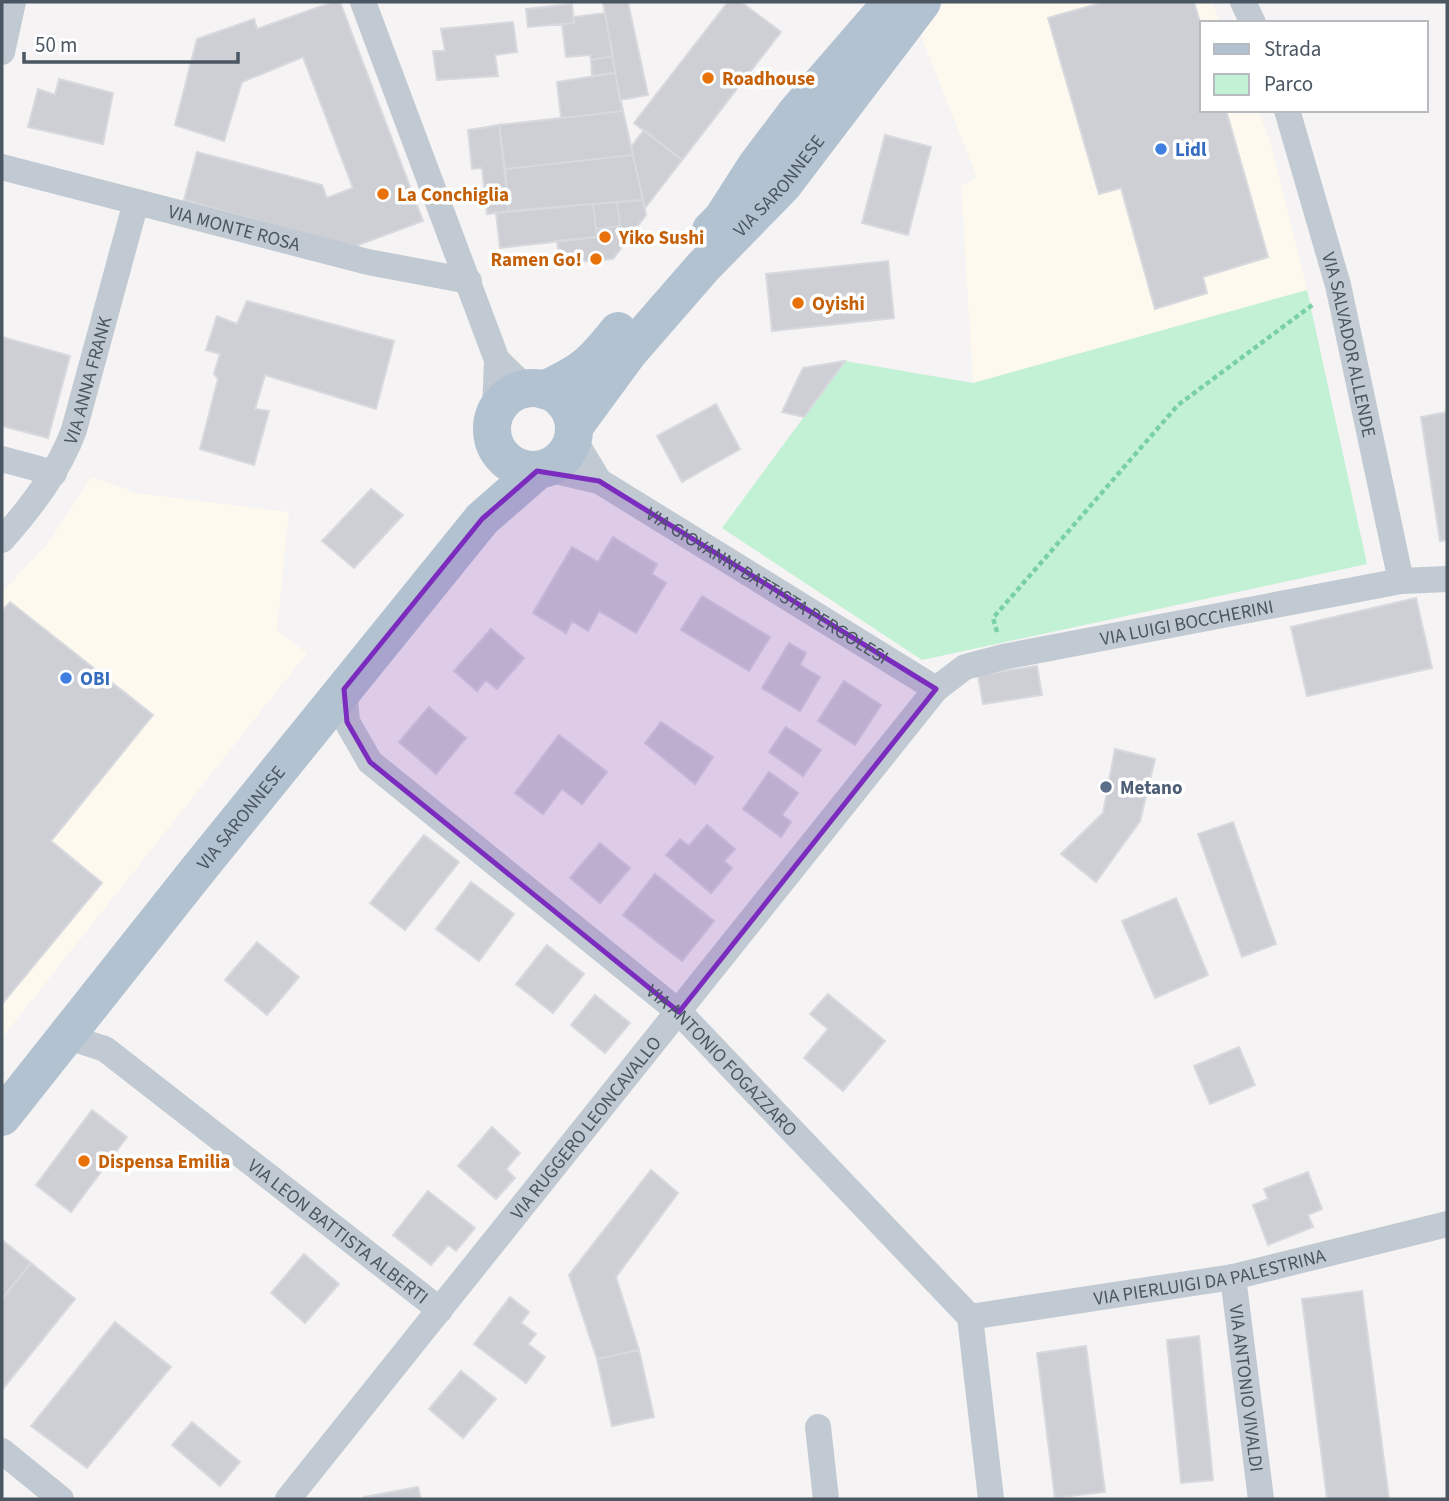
<svg xmlns="http://www.w3.org/2000/svg" width="1449" height="1501" viewBox="0 0 1449 1501" font-family="'Source Sans 3',sans-serif">
  <style>
    .commercial { fill: #fdf9ef }
    .green { fill: #c3f1d5 }
    .building { fill: #cdcfd5; stroke: #d7d9de; stroke-width: 2 }
    .lines { fill: none; stroke-linecap: round; stroke-linejoin: round }
    .path { stroke: #7ad0a6; stroke-width: 4.5; stroke-dasharray: 5 3.5; stroke-linecap: butt }
    .minor { stroke: #c1cad2; stroke-width: 26 }
    .primary { stroke: #b3c2d1; stroke-width: 38 }
    .marked { fill: #7b2cbf; fill-opacity: 0.2; stroke: #7b2cbf; stroke-width: 5; stroke-linejoin: round }
    .food-dot { fill: #e8710a; stroke: #fff; stroke-width: 2.5 }
    .shop-dot { fill: #3f7fe0; stroke: #fff; stroke-width: 2.5 }
    .service-dot { fill: #5c6f8a; stroke: #fff; stroke-width: 2.5 }
    .labels { text-anchor: middle; stroke-width: 7; stroke-linejoin: round; paint-order: stroke }
    .food-label { font-size: 19px; font-weight: bold; fill: #c56008; stroke: #fff; text-anchor: start }
    .shop-label { font-size: 19px; font-weight: bold; fill: #366cbe; stroke: #fff; text-anchor: start }
    .street-label { font-size: 19px; fill: #4a5661; stroke: #fff }
    .service-label { font-size: 19px; font-weight: bold; fill: #4e5e75; stroke: #fff; text-anchor: start }
  </style>
  <rect width="100%" height="100%" fill="#f5f3f3"/>
  <!-- commercial -->
  <path class="commercial" d="M945 2H1212L1220 23H1202V110H1258L1271 144 1307 290 973 383 961 186 977 178 920 33Z
    M92 477 137 493 289 512 277 631 307 653 2 1038V592L49 542Z"/>
  <!-- green -->
  <path class="green" d="M1307 290 1367 564 922 660 722 528 845 361 973 383Z"/>
  <!-- building -->
  <path class="building" d="M333 2H340L423 221 353 247 184 200 197 152 322 185 327 198 353 188 303 57 242 82 224 141 175 125 197 39 254 19 257 29Z
    M603 2H628L648 95 620 100Z
    M728 2H741L781 32 682 160 634 123Z
    M1104 2H1194L1202 29V110H1226L1268 257 1203 277 1207 293 1155 309 1121 188 1099 194 1048 18Z
    M572 4 574 23 528 27 526 9Z
    M605 13 613 56 591 60 590 55 566 57 562 24 574 23 573 17Z
    M513 22 517 52 495 55 498 76 437 80 433 51H445L441 29Z
    M613 56 615 73 592 76 591 60Z
    M615 73 623 111 561 118 557 82Z
    M59 79 113 93 103 144 28 127 38 89 55 95Z
    M623 111 633 155 505 169 499 125Z
    M499 125 509 211 487 214 482 168 472 169 468 130Z
    M644 130 682 160 645 208 631 147Z
    M885 135 931 147 908 235 862 223Z
    M633 155 643 200 509 211 505 169Z
    M643 200 646 215 613 259 560 263 557 241 597 237 596 229 620 226 617 202Z
    M617 202 620 226 596 229 593 204Z
    M593 204 597 237 500 248 496 213Z
    M888 261 894 318 772 331 766 274Z
    M247 301 394 341 376 409 265 375 255 409 269 411 254 465 200 449 218 379 214 374 220 354 206 350 217 316 237 324Z
    M2 337 70 356 48 438 2 426Z
    M845 361 804 417 782 412 803 368Z
    M716 404 740 449 682 482 657 436Z
    M1447 412V540L1440 541 1421 417Z
    M371 489 403 515 354 568 322 541Z
    M613 537 657 564 652 574 666 583 636 633 599 611 588 631 572 621 566 633 533 613 572 547 598 562Z
    M702 596 770 637 749 671 681 630Z
    M1416 598 1432 668 1307 696 1291 627Z
    M10 602 153 715 51 841 102 883 2 1004V611Z
    M491 629 524 658 497 689 486 680 477 691 454 671Z
    M789 643 806 653 800 665 820 677 800 711 762 688Z
    M1037 666 1042 695 983 704 978 675Z
    M844 681 881 705 855 745 818 721Z
    M429 707 466 738 436 774 399 742Z
    M661 722 713 757 695 784 645 743Z
    M786 727 821 750 803 776 769 752Z
    M559 735 607 772 582 804 562 789 543 814 515 793Z
    M1115 749 1155 759 1140 821 1096 882 1061 854 1103 813Z
    M769 772 798 793 782 815 791 822 781 837 743 809Z
    M1233 822 1276 944 1242 957 1198 834Z
    M707 825 735 849 724 861 732 868 711 893 666 855 680 839 689 846Z
    M424 835 459 862 405 930 370 903Z
    M600 843 630 868 600 903 570 878Z
    M655 874 714 921 682 961 623 915Z
    M471 882 514 914 479 961 436 929Z
    M1176 898 1208 975 1155 998 1122 921Z
    M257 942 299 977 267 1015 225 980Z
    M547 945 584 974 553 1013 516 984Z
    M828 994 885 1041 843 1091 804 1058 828 1029 810 1014Z
    M595 995 630 1023 605 1053 571 1025Z
    M1239 1047 1255 1085 1210 1104 1194 1066Z
    M92 1110 127 1137 71 1212 36 1185Z
    M492 1127 520 1153 506 1169 515 1178 496 1199 458 1166Z
    M651 1170 678 1193 616 1277 639 1350 597 1359 569 1275Z
    M1308 1172 1322 1209 1308 1215 1313 1227 1268 1245 1253 1205 1268 1199 1264 1189Z
    M428 1191 475 1228 456 1251 448 1245 431 1265 393 1235Z
    M2 1240 31 1263 2 1299Z
    M304 1254 339 1284 305 1323 271 1293Z
    M31 1263 75 1299 2 1390V1299Z
    M1362 1291 1389 1499H1327L1302 1299Z
    M510 1297 529 1312 521 1323 536 1334 528 1344 545 1357 526 1383 474 1344Z
    M115 1322 171 1367 87 1468 31 1426Z
    M1199 1336 1213 1480 1181 1483 1167 1340Z
    M1086 1346 1105 1492 1055 1498 1037 1353Z
    M639 1350 654 1417 612 1426 597 1359Z
    M461 1371 496 1399 463 1438 429 1409Z
    M192 1422 240 1462 220 1486 172 1445Z
    M418 1487 421 1499H364V1497Z"/>
  <g class="lines">
    <!-- path -->
    <path class="path" d="M997 632 993 618 1178 405 1315 303"/>
    <!-- minor -->
    <g class="minor">
      <path d="M363 2 497 360 495 412"/>
      <path d="M1243 2 1253 23"/>
      <path d="M2 52 13 2"/>
      <path id="s1" d="M1287 110 1338 285 1401 581"/>
      <path id="s2" d="M2 167 368 262 469 281"/>
      <path d="M497 360 527 389"/>
      <path d="M2 459 54 473"/>
      <path d="M547 469 599 481 573 438"/>
      <path id="s3" d="M599 481 936 689"/>
      <path id="s4" d="M2 540C31 507 59 471 74 430L136 202"/>
      <path id="s5" d="M344 689 347 722 370 762 679 1012 970 1317 991 1499"/>
      <path id="s6" d="M65 1036 105 1049 440 1310"/>
      <path id="s7" d="M1233 1277 1261 1499"/>
      <path id="s8" d="M970 1317 1233 1277 1447 1224"/>
      <path d="M818 1427 826 1499"/>
      <path d="M2 1451 61 1499"/>
      <path id="s9" d="M288 1499 936 689 965 667 1003 657 1401 581 1447 579"/>
    </g>
    <!-- primary -->
    <g class="primary">
      <path d="M711 230 722 219 756 166 796 113 892 2"/>
      <circle cx="533" cy="429" r="41"/>
      <path d="M544 390C583 372 592 364 618 331"/>
      <path id="s10" d="M574 427 629 352 703 267 783 185 922 2"/>
      <path id="s11" d="M2 1117 197 871 482 519 537 471"/>
    </g>
  </g>
  <!-- marked area -->
  <path class="marked" d="M537 471 599 481 936 689 679 1012 370 762 347 722 344 689 482 519Z"/>
  <!-- markers -->
  <g class="food-dot">
    <circle cx="708" cy="78" r="7"/>
    <circle cx="383" cy="194" r="7"/>
    <circle cx="605" cy="237" r="7"/>
    <circle cx="596" cy="259" r="7"/>
    <circle cx="798" cy="303" r="7"/>
    <circle cx="84" cy="1161" r="7"/>
  </g>
  <g class="shop-dot">
    <circle cx="1161" cy="149" r="7"/>
    <circle cx="66" cy="678" r="7"/>
  </g>
  <circle class="service-dot" cx="1106" cy="787" r="7"/>
  <g class="labels">
    <!-- food labels -->
    <g class="food-label">
      <text x="722" y="85">Roadhouse</text>
      <text x="397" y="201">La Conchiglia</text>
      <text x="619" y="244">Yiko Sushi</text>
      <text x="582" y="266" text-anchor="end">Ramen Go!</text>
      <text x="812" y="310">Oyishi</text>
      <text x="98" y="1168">Dispensa Emilia</text>
    </g>
    <!-- shop labels -->
    <g class="shop-label">
      <text x="1175" y="156">Lidl</text>
      <text x="80" y="685">OBI</text>
    </g>
    <!-- street labels -->
    <g class="street-label">
      <text dy="7" stroke="none"><textPath href="#s10" startOffset="317">VIA SARONNESE</textPath></text>
      <text dy="7" stroke="none"><textPath href="#s2" startOffset="240">VIA MONTE ROSA</textPath></text>
      <text dy="7" stroke="none"><textPath href="#s1" startOffset="243">VIA SALVADOR ALLENDE</textPath></text>
      <text dy="7" stroke="none"><textPath href="#s4" startOffset="184">VIA ANNA FRANK</textPath></text>
      <text dy="7" stroke="none"><textPath href="#s3" startOffset="198">VIA GIOVANNI BATTISTA PERGOLESI</textPath></text>
      <text dy="7" stroke="none"><textPath href="#s9" startOffset="1300">VIA LUIGI BOCCHERINI</textPath></text>
      <text dy="7" stroke="none"><textPath href="#s11" startOffset="383">VIA SARONNESE</textPath></text>
      <text dy="7" stroke="none"><textPath href="#s5" startOffset="541">VIA ANTONIO FOGAZZARO</textPath></text>
      <text dy="7" stroke="none"><textPath href="#s9" startOffset="476">VIA RUGGERO LEONCAVALLO</textPath></text>
      <text dy="7" stroke="none"><textPath href="#s6" startOffset="338">VIA LEON BATTISTA ALBERTI</textPath></text>
      <text dy="7" stroke="none"><textPath href="#s8" startOffset="243">VIA PIERLUIGI DA PALESTRINA</textPath></text>
      <text dy="7" stroke="none"><textPath href="#s7" startOffset="112">VIA ANTONIO VIVALDI</textPath></text>
    </g>
    <!-- service labels -->
    <g class="service-label">
      <text x="1120" y="794">Metano</text>
    </g>
  </g>
  <!-- border -->
  <rect width="1449" height="1501" fill="none" stroke="#4a5661" stroke-width="7"/>
  <!-- legend -->
  <rect x="1200" y="21" width="228" height="91" fill="#ffffff" stroke="#b7bbc0" stroke-width="2"/>
  <rect x="1214" y="44" width="35" height="10" fill="#b3c2d1" stroke="#b7bbc0" stroke-width="2"/>
  <text x="1264" y="56" font-size="21" fill="#4a5661">Strada</text>
  <rect x="1214" y="74" width="35" height="21" fill="#c3f1d5" stroke="#b7bbc0" stroke-width="2"/>
  <text x="1264" y="91" font-size="21" fill="#4a5661">Parco</text>
  <!-- scale -->
  <path d="M24 52v10h214v-10" fill="none" stroke="#4a5661" stroke-width="3.5"/>
  <text x="35" y="52" font-size="21" fill="#4a5661" stroke="#ffffff" stroke-width="5" paint-order="stroke">50 m</text>
</svg>
